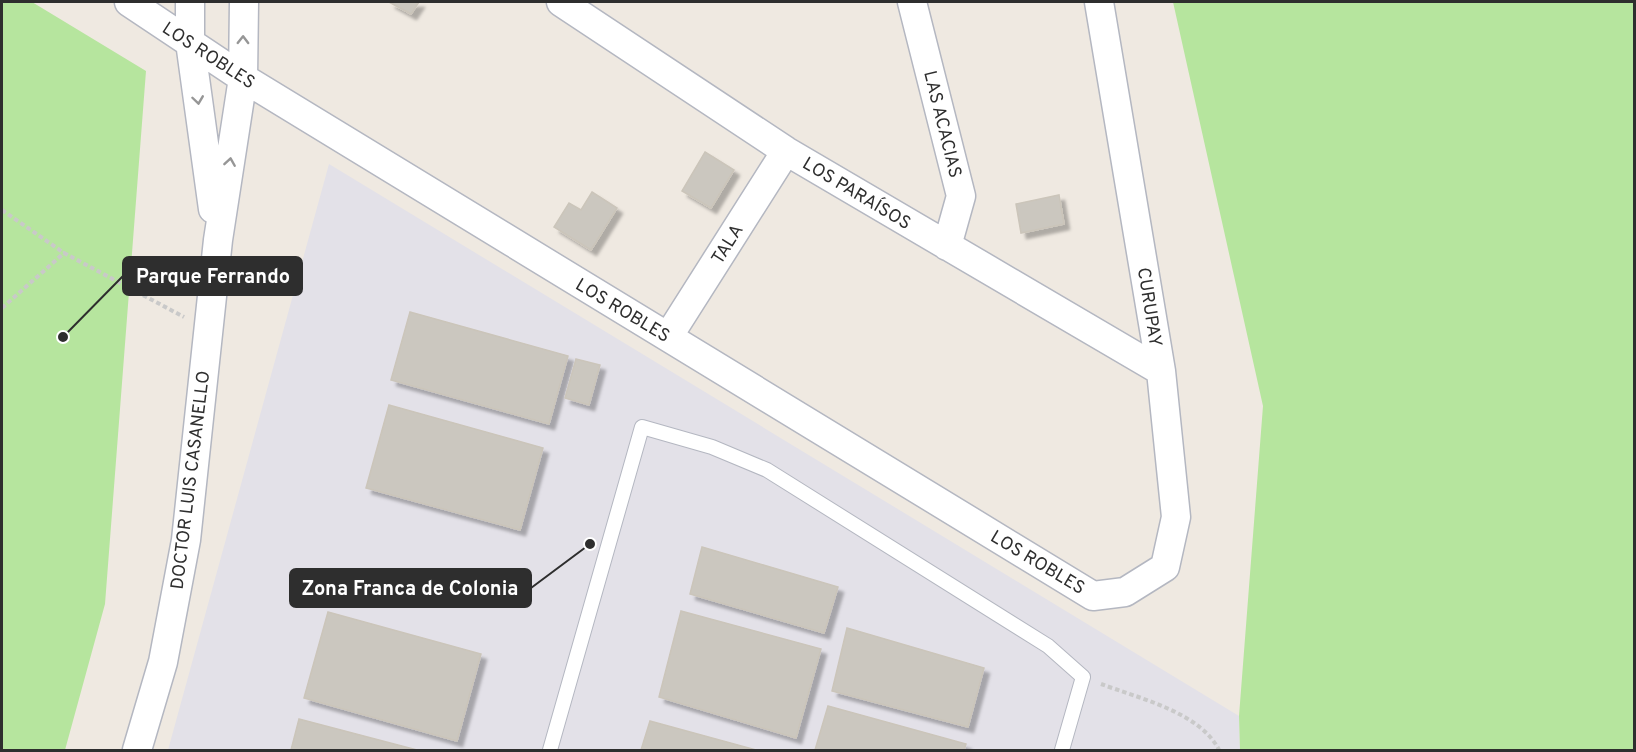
<svg xmlns="http://www.w3.org/2000/svg" width="1636" height="752" viewBox="0 0 1636 752" font-family="Overpass,sans-serif">
  <style>
    .industrial { fill: #e3e1e8 }
    .green { fill: #b6e59e }
    .building { fill: #cbc7bf; stroke: #cbc5ba; stroke-width: 1.5; filter: url(#shadow) }
    .lines { fill: none; stroke-linecap: round; stroke-linejoin: round }
    .service-casing { stroke: #b4b7c1; stroke-width: 16 }
    .minor-casing { stroke: #b4b7c1; stroke-width: 31 }
    .path { stroke: #c9c9c9; stroke-width: 4; stroke-dasharray: 4.5 3; stroke-linecap: butt }
    .service { stroke: #fff; stroke-width: 14 }
    .minor { stroke: #fff; stroke-width: 28 }
    .oneway { stroke: #969696 }
    .labels { text-anchor: middle; stroke-width: 4.5; stroke-linejoin: round; paint-order: stroke }
    .street-label { font-size: 18px; fill: #2e2e2e; stroke: #fff }
    .leader { fill: none; stroke: #2e2e2e; stroke-width: 2 }
    .callout-dot { fill: #2e2e2e; stroke: #fff; stroke-width: 2 }
    .callout { fill: #2e2e2e; stroke: #2e2e2e; stroke-width: 2 }
    .callout-label { font-size: 20px; text-anchor: middle; font-weight: bold; fill: #fff }
  </style>
  <defs>
    <filter id="shadow"><feDropShadow dx="5.5" dy="5.5" stdDeviation="1.5" flood-color="#0004"/></filter>
  </defs>
  <rect width="100%" height="100%" fill="#efe9e1"/>
  <!-- industrial -->
  <path class="industrial" d="M329 164 1239 716 1240 750H168Z"/>
  <!-- green -->
  <path class="green" d="M2 2H32L146 71 105 604 65 750H2Z
    M1173 2H1634V750H1240L1239 716 1263 406Z"/>
  <!-- building -->
  <path class="building" d="M389 2H419L411 14Z
    M705 152 734 170 711 208 682 191Z
    M592 192 617 208 591 250 554 227 569 203 581 210Z
    M1059 195 1064 224 1021 233 1016 204Z
    M410 312 568 356 549 424 391 380Z
    M576 359 600 365 589 405 565 398Z
    M389 405 543 448 520 530 366 488Z
    M702 547 838 587 824 633 690 594Z
    M681 611 821 649 796 738 659 697Z
    M328 612 481 654 457 741 304 698Z
    M847 628 984 668 968 727 832 691Z
    M828 706 966 744 964 750H815Z
    M299 719 417 750H291Z
    M650 721 756 750H641Z"/>
  <g class="lines">
    <defs>
      <path id="service" d="M550 750 642 427 712 447 767 470 1048 646 1083 677 1062 750"/>
      <path id="minor" d="M129 2 243 78 1093 596 1125 592 1165 567 1176 517 1161 371 1099 2
        M190 2V42L213 209
        M561 2 786 151 1161 371
        M912 2 961 196 947 246
        M668 337 786 151
        M137 750 163 662 186 540 218 240 243 78 244 2"/>
    </defs>
    <!-- service casing -->
    <use href="#service" class="service-casing"/>
    <!-- minor casing -->
    <use href="#minor" class="minor-casing"/>
    <!-- path -->
    <path class="path" d="M2 210 64 253
      M2 308 64 253 184 317
      M1101 684C1138 698 1200 712 1219 750"/>
    <!-- service -->
    <use href="#service" class="service"/>
    <!-- minor -->
    <use href="#minor" class="minor"/>
  </g>
  <!-- one-way arrows -->
  <defs><path id="oneway-chevron" d="M-2-3.5L2.5 0L-2 3.5" fill="none" stroke-width="1.6" stroke-linecap="round" stroke-linejoin="round" transform="scale(1.5)"/></defs>
  <g class="oneway">
    <use href="#oneway-chevron" transform="translate(243 40) rotate(-89)"/>
    <use href="#oneway-chevron" transform="translate(198 100) rotate(82)"/>
    <use href="#oneway-chevron" transform="translate(230 162) rotate(-81)"/>
  </g>
  <g class="labels">
    <!-- street labels -->
    <g class="street-label">
      <text transform="translate(209 55) rotate(33)" y="6">LOS ROBLES</text>
      <text transform="translate(943 124) rotate(76)" y="6">LAS ACACIAS</text>
      <text transform="translate(857 193) rotate(31)" y="6">LOS PARAÍSOS</text>
      <text transform="translate(727 244) rotate(-58)" y="6">TALA</text>
      <text transform="translate(1150 307) rotate(81)" y="6">CURUPAY</text>
      <text transform="translate(623 310) rotate(31)" y="6">LOS ROBLES</text>
      <text transform="translate(190 480) rotate(-83)" y="6">DOCTOR LUIS CASANELLO</text>
      <text transform="translate(1038 562) rotate(31)" y="6">LOS ROBLES</text>
    </g>
  </g>
  <!-- callouts -->
  <path class="leader" d="M63 337L123 276M590 544L531 588"/>
  <g class="callout-dot">
    <circle cx="63" cy="337" r="6"/>
    <circle cx="590" cy="544" r="6"/>
  </g>
  <g class="callout">
    <rect x="123" y="257" width="179" height="38" rx="6"/>
    <rect x="290" y="569" width="241" height="38" rx="6"/>
  </g>
  <g class="callout-label">
    <text x="213" y="283">Parque Ferrando</text>
    <text x="410" y="595">Zona Franca de Colonia</text>
  </g>
  <!-- border -->
  <rect width="1636" height="752" fill="none" stroke="#2e2e2e" stroke-width="6"/>
</svg>
